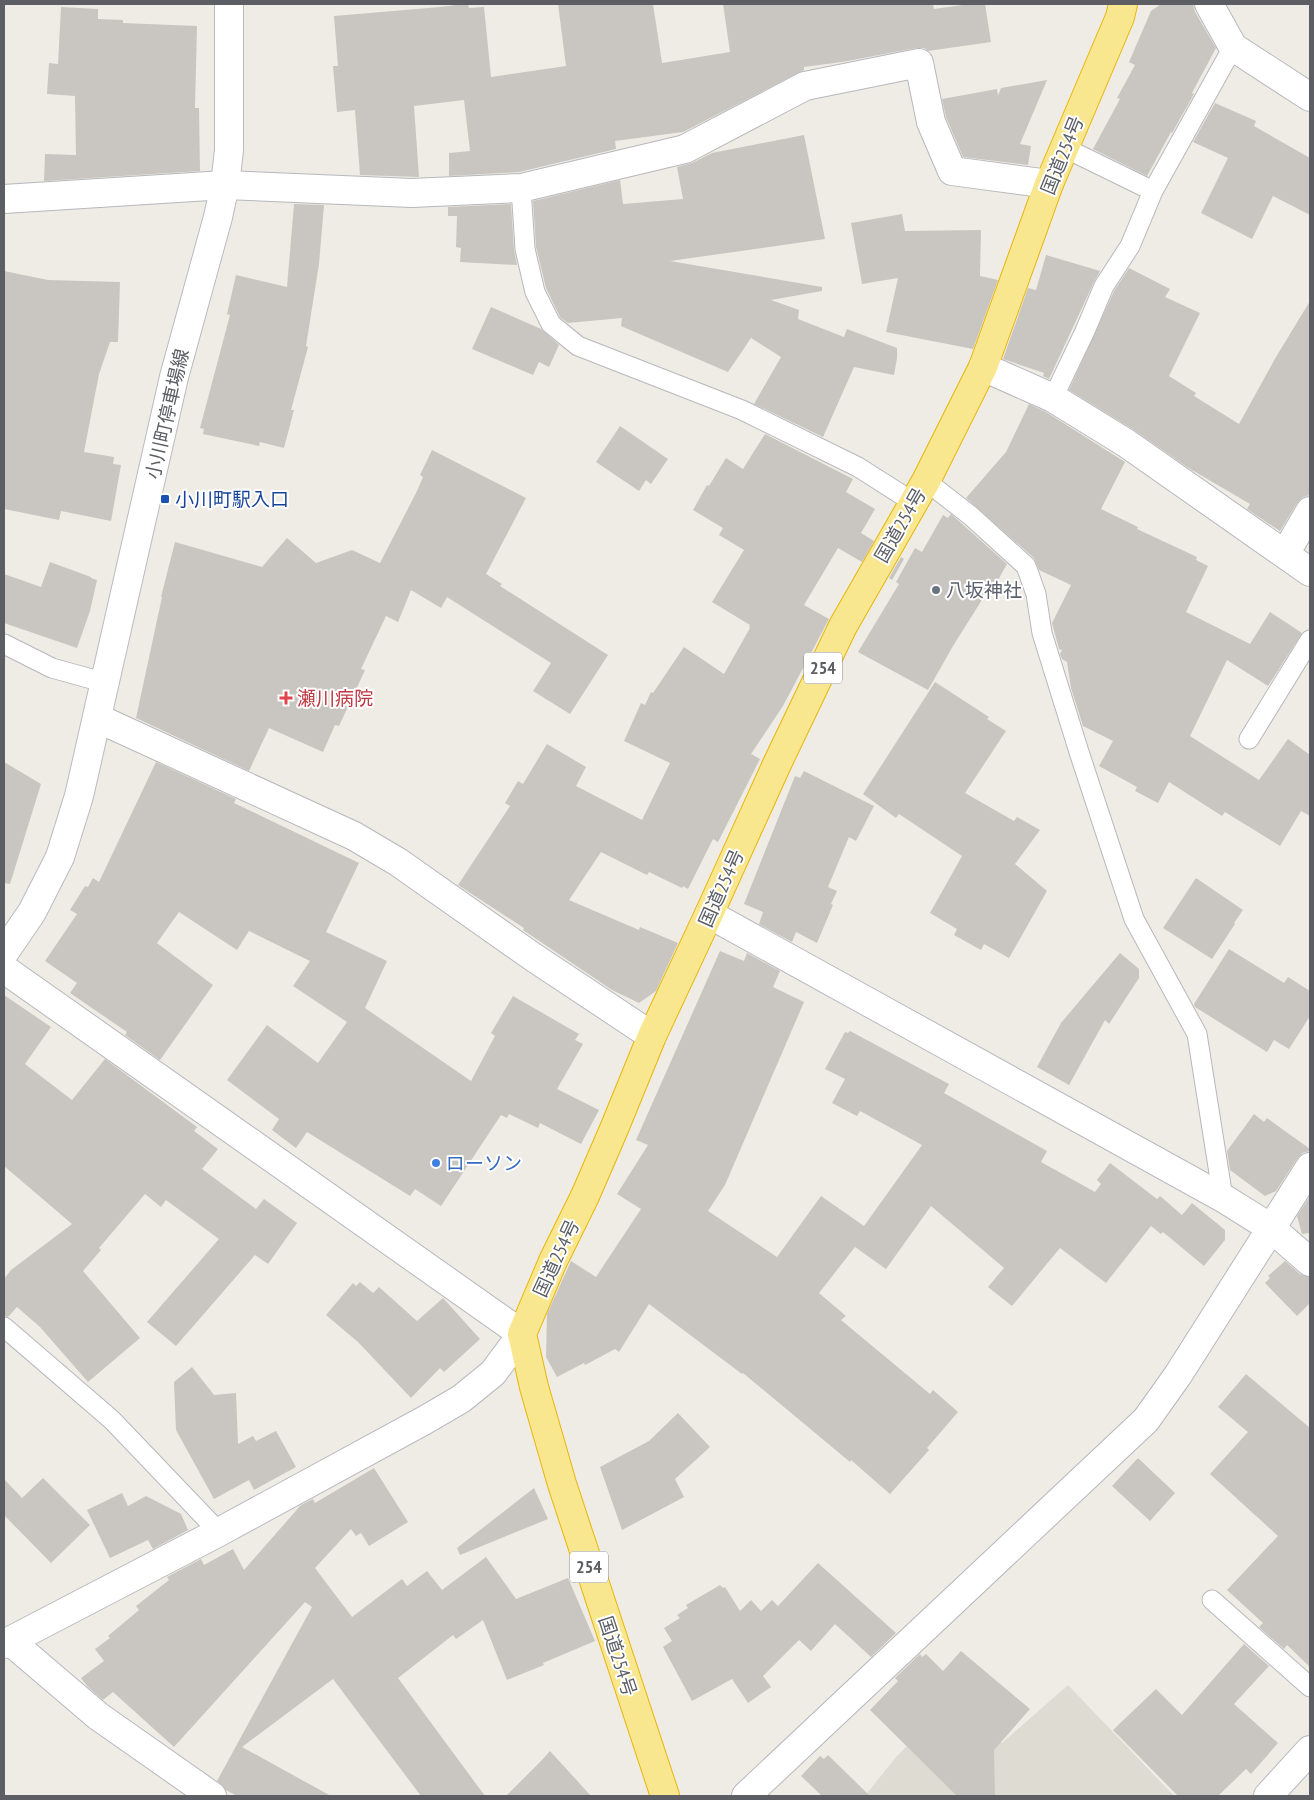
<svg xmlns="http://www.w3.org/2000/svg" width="1314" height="1800" viewBox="0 0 1314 1800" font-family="'PT Sans Narrow','Noto Sans JP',sans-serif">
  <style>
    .education { fill: #dedbd2 }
    .building { fill: #c9c6c1 }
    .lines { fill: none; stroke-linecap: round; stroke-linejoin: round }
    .lane-casing { stroke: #b6b8bd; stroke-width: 21 }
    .street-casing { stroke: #b6b8bd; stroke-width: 30 }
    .secondary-casing { stroke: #b9bbc1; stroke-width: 30 }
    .highway-casing { stroke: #e9b509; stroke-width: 30 }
    .lane { stroke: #fff; stroke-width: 19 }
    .street { stroke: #fff; stroke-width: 28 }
    .secondary { stroke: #fff; stroke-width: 28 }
    .highway { stroke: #f9e78f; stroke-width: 28 }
    .transit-dot { fill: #1a4fb4; stroke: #fff; stroke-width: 2 }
    .worship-dot { fill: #6b7280; stroke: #fff; stroke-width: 2 }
    .health-dot { fill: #e0444e; stroke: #fff; stroke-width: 2 }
    .shop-dot { fill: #3f7fe0; stroke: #fff; stroke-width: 2 }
    .labels { text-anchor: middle; stroke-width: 4; stroke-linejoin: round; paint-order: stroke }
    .shield { fill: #fff; stroke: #8d8e92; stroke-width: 1 }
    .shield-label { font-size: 18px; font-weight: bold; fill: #5c5e64 }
    .street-label { font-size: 19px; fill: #5c5e64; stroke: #fff }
    .transit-label { font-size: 19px; fill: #164399; stroke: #fff; text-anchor: start }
    .worship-label { font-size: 19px; fill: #5b616d; stroke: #fff; text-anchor: start }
    .health-label { font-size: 19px; fill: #be3a42; stroke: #fff; text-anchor: start }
    .shop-label { font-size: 19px; fill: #366cbe; stroke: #fff; text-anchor: start }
  </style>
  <rect width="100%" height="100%" fill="#eeece4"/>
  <!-- education -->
  <path class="education" d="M1068 1685 1174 1796H865L896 1757 965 1687 1002 1743Z"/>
  <!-- building -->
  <path class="building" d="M464 4H468L469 8 484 7 491 77 566 66 558 4H653L662 63 730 52 723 4H933L934 9 970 4H985L991 42 928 51 924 48H916L842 62 804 67V70L683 132 615 141 616 149 519 172 449 176V153L470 151 464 100 414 106 419 177 360 175 355 110 337 112 333 66H338L334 16 440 7Z
    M1161 4H1193L1195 12 1216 48 1192 93 1194 94 1172 133 1171 132 1147 176 1093 149 1120 99 1117 98 1135 65 1129 62 1151 11Z
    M61 7 98 9V19L123 20V23L197 26 195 108H199L200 171 44 181 45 154 76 155 75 96 47 94 49 63 58 64Z
    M1047 80 1020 144 1031 146 1028 165 963 157 946 117 942 99 997 89 998 96 1001 88Z
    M1215 103 1256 121 1254 126 1310 158V215L1273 196 1252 239 1201 213 1228 158 1193 142Z
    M804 135 825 239 670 261 822 287V291L771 300 799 310 798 319 844 337 847 329 897 348V358L894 375 854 367 823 437 754 404 781 357 751 338 728 372 621 326 622 318 568 323 560 317 546 288 536 247 533 201 620 180 623 204 683 199 677 167 692 163 712 153Z
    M294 204 324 205 319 264 306 346 308 347 291 410H294L284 448 260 442 259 446 203 434 204 429 200 428 230 315 227 314 236 275 287 287Z
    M511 204 514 250 517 265 460 262 461 248 456 247 457 216H448V207Z
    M902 214 905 231 981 230 980 276 998 280 973 349 886 332 898 278 862 284 851 223Z
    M1046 255 1100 271 1094 282 1049 379 1043 376 1044 373 1003 359 1028 288 1036 290Z
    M1129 268 1170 289 1165 297 1200 313 1169 376 1196 393 1194 396 1239 424 1276 357 1310 301V495L1303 497 1297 503 1280 531 1247 509 1250 504 1187 467 1134 430 1069 390 1114 291Z
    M4 271 48 280 120 282 118 342H110L99 374 84 452 114 457 113 464 121 465 111 521 61 511 59 520 4 509Z
    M491 307 541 329 559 345 549 367 539 362 533 375 472 349Z
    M1029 404 1046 412 1125 462 1101 509 1138 527 1137 529 1197 557 1196 560 1208 566 1186 612 1250 644 1270 612 1302 633 1268 686 1227 660 1190 736 1259 780 1288 739 1310 755V816L1301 811 1280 846 1225 812 1222 816 1169 782 1158 803 1135 791 1137 787 1099 766 1113 741 1083 726 1071 688 1067 662 1062 659 1060 654 1062 650 1059 649 1052 623 1071 585 1039 570 1034 558 966 498 1006 452Z
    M620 426 668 459 651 484 646 480 639 491 596 462Z
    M765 434 853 479 846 492 875 509 861 533 874 541 862 562 838 548 804 605 829 619 783 706 751 754 760 759 718 842 713 839 688 889 683 886 682 888 649 872 647 875 601 852 569 900 639 930 640 927 678 943 656 991 639 1003 612 990 523 930 524 928 458 885 510 806 505 803 518 781 523 784 547 744 586 767 576 786 642 820 670 763 624 741 641 703 645 705 651 692 653 693 684 647 724 674 750 628 749 627 750 625 712 602 744 550 719 535 723 528 693 510 707 485 709 486 726 458 743 469Z
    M432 450 526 498 486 574 502 584 500 586 608 655 570 714 533 691 551 663 447 597 441 608 411 590 398 622 386 616 361 669 365 670 339 726 335 725 323 752 269 728 249 771 136 718 162 597H161L175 542 262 567 287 538 316 563 352 550 380 563 417 491 423 477 420 475Z
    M951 514 1007 564 993 589 990 587 953 646 928 690 858 652 899 584 896 582 915 548 922 552 943 515 948 518Z
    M901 557 904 559 892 580 889 578Z
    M50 562 91 577V578L97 580 90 611 77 648 4 623V574L41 587Z
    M935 682 989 717 987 719 1006 731 965 793 1014 821 1017 817 1040 830 1015 864 1047 891 1009 958 984 944 981 950 954 935 957 929 930 913 962 856 899 814 896 818 863 794Z
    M4 762 41 784 10 884 4 883Z
    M156 762 236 799 234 803 359 863 326 932 387 961 365 1008 471 1081 495 1036 491 1033 513 996 579 1034 575 1040 583 1044 557 1089 599 1110 581 1144 540 1123 538 1128 509 1114 507 1118 501 1115 441 1206 415 1189 410 1196 307 1132 296 1148 272 1130 279 1119 227 1080 267 1025 318 1063 347 1022 293 986 310 961 249 931 237 950 179 912 157 943 213 985 160 1060 125 1035 127 1032 70 993 77 983 45 961 77 914 70 910 85 886 88 887 93 878 99 882Z
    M804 771 874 806 856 841 849 837 828 887 837 891 831 904 833 905 817 943 796 932 792 942 759 924 763 912 744 904 795 776 800 778Z
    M1196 878 1243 910 1234 923 1235 924 1212 959 1163 928Z
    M1229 949 1284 983 1288 977 1310 991V1016L1289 1049 1274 1040 1267 1052 1195 1007 1194 1004Z
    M720 951 744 961 747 953 780 971 773 987 804 1002 725 1185 708 1211 777 1257 821 1196 864 1226 922 1145 860 1111 857 1116 832 1103 845 1079 825 1069 845 1032 848 1033 850 1031 949 1084 944 1093 1047 1151 1041 1162 1095 1192 1101 1184 1097 1180 1110 1163 1157 1199 1160 1196 1182 1215 1192 1203 1225 1230V1240L1204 1266 1163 1232 1161 1234 1151 1226 1106 1283 1060 1248 1012 1306 988 1287 1004 1268 931 1206 886 1269 855 1247 819 1293 846 1316 841 1320 930 1394 933 1390 958 1412 927 1448 929 1450 890 1494 851 1460 850 1462 743 1373 742 1374 649 1304 619 1352 615 1349 585 1365 584 1363 557 1377 546 1357 547 1314 571 1261 596 1277 641 1209 617 1194 648 1145 636 1140Z
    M1120 953 1139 969V978L1109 1024 1105 1020 1069 1085 1037 1067 1061 1023Z
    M4 995 51 1027 25 1064 72 1100 105 1059 197 1127 194 1131 218 1149 202 1169 256 1209 264 1199 297 1223 268 1264 255 1255 176 1346 147 1322 219 1239 166 1200 161 1207 145 1194 99 1248 101 1250 83 1271 140 1338 88 1382 40 1327 17 1307 8 1317 4 1316V1279L11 1270 72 1224 4 1166Z
    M1254 1114 1264 1122 1267 1118 1310 1149V1151L1302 1153 1297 1159 1276 1191 1265 1196 1230 1170 1227 1151Z
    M1310 1196V1233L1302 1234 1297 1216Z
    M1285 1261 1300 1274 1310 1277V1303L1297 1316 1265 1283 1270 1278 1268 1276Z
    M360 1282 373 1293 379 1287 417 1321 443 1298 480 1339 444 1372 440 1368 411 1398 358 1342 326 1315 353 1283 356 1286Z
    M192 1367 214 1395 236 1393 238 1444 253 1436 256 1441 276 1431 296 1467 254 1490 249 1480 214 1499 176 1430 174 1382Z
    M1246 1374 1310 1428V1667L1287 1645 1284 1649 1259 1627 1263 1623 1227 1590 1278 1536 1210 1474 1248 1432 1218 1407Z
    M678 1413 710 1447 675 1479 684 1497 622 1530 600 1467 649 1441Z
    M1138 1458 1175 1493 1150 1521 1112 1486Z
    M374 1468 408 1522 369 1546 361 1533 356 1536 351 1529 315 1568 352 1617 402 1579 407 1586 427 1571 442 1590 486 1557 516 1599 568 1578 595 1641 543 1663 544 1665 507 1680 483 1620 456 1639 453 1635 398 1678 485 1796H421L333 1679 242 1747 331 1796H237L226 1790 217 1781 312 1607 305 1602 174 1747 113 1692 103 1700 88 1687 81 1678 104 1661 95 1649 110 1638 108 1636 139 1610 136 1606 169 1580 167 1577 201 1559 204 1565 233 1549 244 1570 301 1505 313 1499 315 1503Z
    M43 1478 90 1525 51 1563 4 1515V1479L22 1498Z
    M534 1488 548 1519 460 1555 457 1548Z
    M122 1493 128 1506 146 1496 181 1514 188 1530 153 1549 148 1540 110 1558 87 1510Z
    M818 1563 896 1633 871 1657 835 1624 811 1651 799 1640 763 1676 771 1687 748 1703 732 1679 692 1701 663 1647 672 1641 664 1628 680 1618 677 1615 688 1608 686 1605 720 1585 723 1588 725 1587 740 1611 751 1600 761 1611 772 1600 778 1606Z
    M1244 1644 1269 1666 1234 1704 1278 1743 1251 1774 1246 1769 1218 1796H1178L1113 1730 1156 1689 1182 1715Z
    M961 1651 1030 1709 994 1750 995 1796H957L870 1710 898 1681 895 1678 920 1654 922 1657 926 1654 943 1671Z
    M550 1751 591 1796H506L541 1761Z
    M828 1755 870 1796H822L801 1776 820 1756 824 1759Z"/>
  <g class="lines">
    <defs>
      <path id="lane" d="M1065 148 1153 191
        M521 188 525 249 535 292 551 324 578 346 742 410 858 467 913 502
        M1053 398 1085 331 1104 286 1130 246 1153 191 1233 47
        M926 481 971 516 1026 566 1036 594 1042 633 1079 752 1134 919 1197 1034 1223 1198
        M4 644 52 668 106 683
        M1249 739 1310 640
        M4 1327 112 1420 219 1532
        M1212 1600 1310 1687"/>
      <path id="street" d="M1209 4 1233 47 1310 97
        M4 199 225 185 412 193 521 188 685 149 805 86 919 63 931 122 952 171 1049 184
        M983 367 1053 398 1126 443 1310 572
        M1285 554 1310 511
        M97 718 354 836 398 862 533 957 652 1036
        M4 969 522 1334
        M10 1641 98 1716 212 1796
        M746 1796 1146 1420 1178 1375 1310 1167
        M1268 1796 1310 1750"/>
      <path id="secondary" d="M709 914 1223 1198 1271 1228 1310 1262
        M4 953 32 912 60 857 79 796 174 377 218 217 225 185 229 150V4
        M4 1644 219 1532 425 1420 461 1399 493 1373 522 1334"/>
      <path id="highway" d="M665 1796 562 1484 534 1387 522 1334 553 1261 585 1196 614 1129 652 1036 709 914 777 764 843 626 926 481 983 367 1049 184 1120 17 1123 4"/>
    </defs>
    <!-- lane casing -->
    <use href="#lane" class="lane-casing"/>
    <!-- street casing -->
    <use href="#street" class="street-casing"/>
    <!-- secondary casing -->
    <use href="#secondary" class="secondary-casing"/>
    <!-- highway casing -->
    <use href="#highway" class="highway-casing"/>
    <!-- lane -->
    <use href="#lane" class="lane"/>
    <!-- street -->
    <use href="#street" class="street"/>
    <!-- secondary -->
    <use href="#secondary" class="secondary"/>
    <!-- highway -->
    <use href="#highway" class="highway"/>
  </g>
  <!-- markers -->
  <rect class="transit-dot" x="160" y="494" width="10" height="10" rx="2.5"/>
  <circle class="worship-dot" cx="936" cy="590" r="5"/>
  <path class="health-dot" d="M283.5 690.5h5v5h5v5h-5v5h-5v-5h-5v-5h5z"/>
  <circle class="shop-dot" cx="436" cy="1163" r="5"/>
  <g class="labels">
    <!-- shield labels -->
    <g class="shield">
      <rect x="804" y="652.5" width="38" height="31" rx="4"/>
      <rect x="570" y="1551.5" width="38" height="31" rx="4"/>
    </g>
    <g class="shield-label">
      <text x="823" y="674">254</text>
      <text x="589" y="1573">254</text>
    </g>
    <!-- street labels -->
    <g class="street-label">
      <text transform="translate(1062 155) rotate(-68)" y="7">国道254号</text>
      <text transform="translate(167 414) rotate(-77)" y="7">小川町停車場線</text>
      <text transform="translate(900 525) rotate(-60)" y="7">国道254号</text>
      <text transform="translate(721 888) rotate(-66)" y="7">国道254号</text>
      <text transform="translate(556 1258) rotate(-65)" y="7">国道254号</text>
      <text transform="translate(618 1656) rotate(72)" y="7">国道254号</text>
    </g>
    <!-- transit labels -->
    <g class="transit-label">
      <text x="175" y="506">小川町駅入口</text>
    </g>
    <!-- worship labels -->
    <g class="worship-label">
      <text x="946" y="597">八坂神社</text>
    </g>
    <!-- health labels -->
    <g class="health-label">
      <text x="297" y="705">瀬川病院</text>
    </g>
    <!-- shop labels -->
    <g class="shop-label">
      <text x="446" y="1170">ローソン</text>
    </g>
  </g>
  <!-- border -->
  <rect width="1314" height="1800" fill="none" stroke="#5c5e64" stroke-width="10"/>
</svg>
